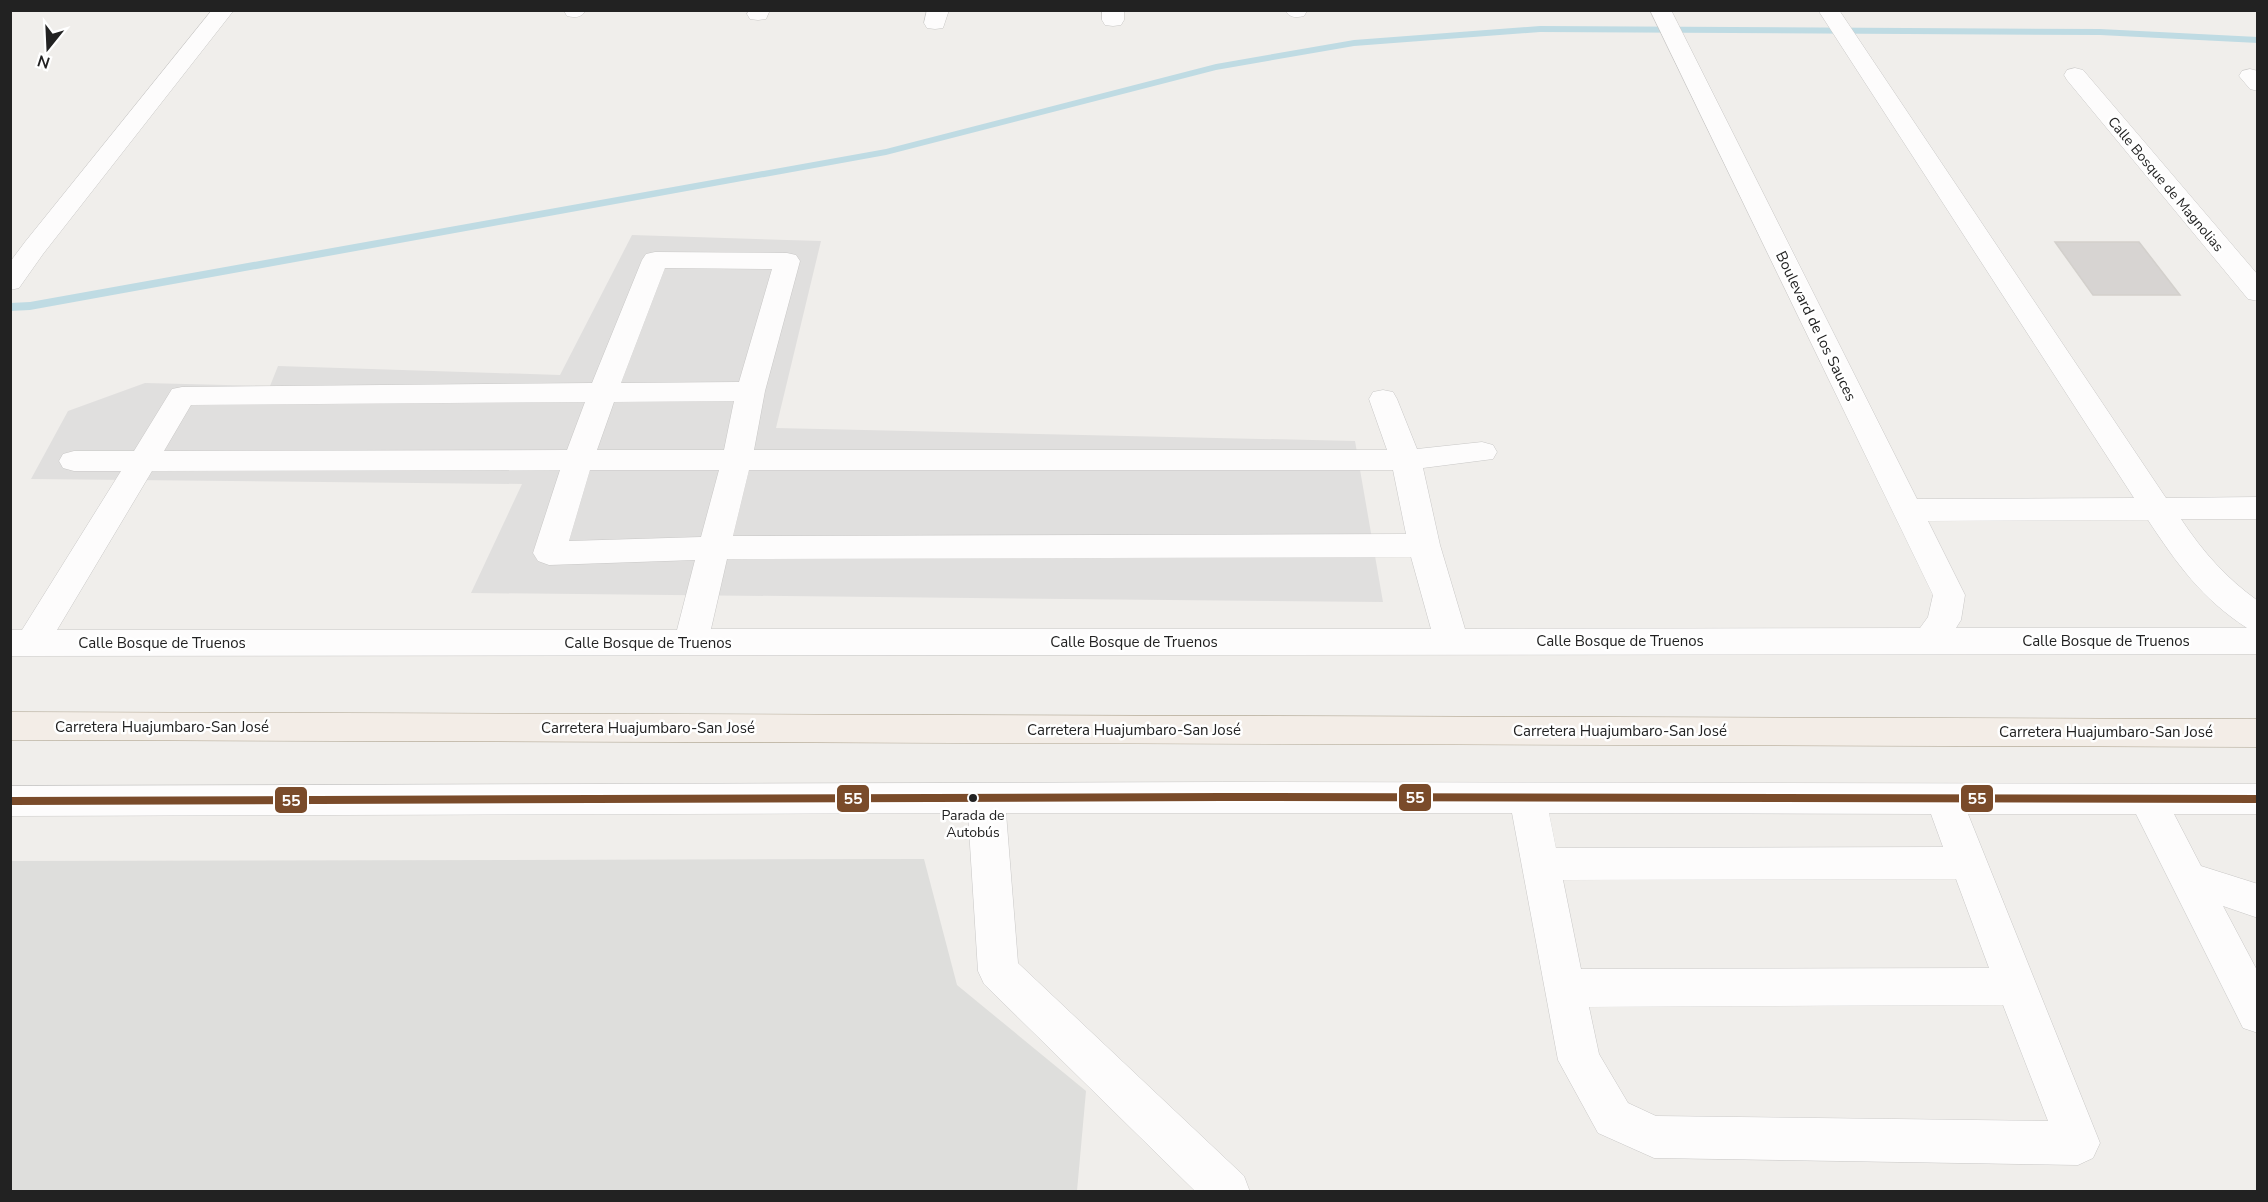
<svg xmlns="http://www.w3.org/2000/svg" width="2268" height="1202" viewBox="0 0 2268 1202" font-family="'Nunito Sans',sans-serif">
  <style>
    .religious { fill: #dededc }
    .parking { fill: #e0dfde }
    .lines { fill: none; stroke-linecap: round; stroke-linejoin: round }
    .stream { fill: #bfdbe3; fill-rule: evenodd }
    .building { fill: #d7d4d2; stroke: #d3d0cc; stroke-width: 1.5 }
    .minor-casing { stroke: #c9c8c7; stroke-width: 1 }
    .major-casing { stroke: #a79c86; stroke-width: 1 }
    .minor { fill: #fdfcfc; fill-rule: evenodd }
    .major { fill: #f3ede7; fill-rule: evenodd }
    .bus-1-casing { stroke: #fff; stroke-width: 12 }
    .bus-1 { stroke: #7a4b2a; stroke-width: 8 }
    .bus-dot { fill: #222; stroke: #fff; stroke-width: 2 }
    .labels { text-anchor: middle; stroke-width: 5; stroke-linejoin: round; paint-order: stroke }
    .far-street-label { font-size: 14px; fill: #222; stroke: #fff }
    .bus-label { font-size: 14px; fill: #222; stroke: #fff }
    .street-label { font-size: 15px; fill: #222; stroke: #fff }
    .line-badge { stroke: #fff; stroke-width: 2 }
    .badge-label { font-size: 16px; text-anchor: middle; font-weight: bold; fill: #fff }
  </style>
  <rect width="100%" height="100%" fill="#f0eeeb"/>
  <!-- religious -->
  <path class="religious" d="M924 859 957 985 1086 1091 1077 1191H11V861Z"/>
  <!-- parking -->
  <path class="parking" d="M632 235 821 241 776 428 1355 441 1383 602 471 593 522 484 31 479 68 411 145 383 270 386 278 366 560 375Z"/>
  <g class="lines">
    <!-- stream -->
    <path class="stream" d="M1540 26 2100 29 2258 37V43L2100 35 1540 32 1354 46 1216 70 886 155 30 310 10 311V303L30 302 886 149 1216 64 1354 40Z"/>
  </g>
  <!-- building -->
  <path class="building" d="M2055 242H2139L2180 295H2093Z"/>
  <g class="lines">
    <defs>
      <path id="minor" d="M212 10H234L43 254 19 288 10 290V262L25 242Z
        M586 10C581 18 576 18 567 16L564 11Z
        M749 10H770L766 19 758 20 750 19 747 14Z
        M927 10H949L943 28 935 29 927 28 924 23Z
        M1102 10H1124V20L1121 25 1113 26 1105 25 1102 20Z
        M1285 10H1306L1307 11 1304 16C1295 18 1290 18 1285 10Z
        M1650 10H1671L1917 499 2134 498 1818 10H1839L2166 498 2258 497V519H2181C2203 552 2226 578 2258 601V654L10 656V630H22L121 471H74L63 468 59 461 63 454 74 451H134L172 389 182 387 592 383 642 260 646 254 655 252 787 253 796 255 800 261 765 391 754 450H1387L1369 399 1373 392 1383 390 1393 392 1397 399 1417 449 1482 442 1493 445 1497 452 1493 459 1423 468 1440 545 1465 629 1920 628 1928 617 1933 595ZM665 268 772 269 739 382 621 383ZM734 401 724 450H597L614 402ZM585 402 567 450 164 451 191 405ZM560 470 533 553 538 561 549 565 695 560 677 630H57L152 471ZM590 470H719L701 537 569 541ZM749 470H1393L1406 534 733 536ZM2148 520C2177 564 2202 599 2247 628H1956L1961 620 1965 595 1928 521ZM1411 557 1431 629H711L727 559Z
        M2075 68 2083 70 2258 275V301L2248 299 2067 80 2064 75 2067 70Z
        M2250 69 2258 71V91L2250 89 2239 76 2242 71Z
        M1223 782 2258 784V814H2174L2201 866 2258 884V918L2223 906 2258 972V1033L2243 1028 2136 814H1968L2100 1143 2093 1158 2078 1165 1654 1158 1598 1133 1558 1060 1512 813H1006L1018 963 1244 1176 1250 1192H1196L984 984 978 971 968 813 10 816V786ZM1549 813 1931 814 1943 847 1556 848ZM1956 879 1989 968 1581 969 1563 880ZM2003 1005 2048 1121 1656 1116 1628 1103 1599 1054 1589 1007Z"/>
      <path id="major" d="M10 712 2258 719V747L10 740Z"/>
    </defs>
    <!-- minor casing -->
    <use href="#minor" class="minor-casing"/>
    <!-- major casing -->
    <use href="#major" class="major-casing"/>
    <!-- minor -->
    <use href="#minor" class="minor"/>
    <!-- major -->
    <use href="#major" class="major"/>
    <defs>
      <path id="bus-1" d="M10 801 1223 797 2258 799"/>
    </defs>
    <!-- bus-1 casing -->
    <use href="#bus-1" class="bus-1-casing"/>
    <!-- bus-1 -->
    <use href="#bus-1" class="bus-1"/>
  </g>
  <!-- markers -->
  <circle class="bus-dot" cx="973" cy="798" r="5"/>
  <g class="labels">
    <!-- far-street labels -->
    <g class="far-street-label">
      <text transform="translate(2166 184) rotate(50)" y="5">Calle Bosque de Magnolias</text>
    </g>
    <!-- bus labels -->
    <g class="bus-label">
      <text x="973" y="820">Parada de<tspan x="973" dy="17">Autobús</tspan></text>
    </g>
    <!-- street labels -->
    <g class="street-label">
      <text transform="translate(1816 326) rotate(64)" y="5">Boulevard de los Sauces</text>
      <text x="1620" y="646">Calle Bosque de Truenos</text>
      <text x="2106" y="646">Calle Bosque de Truenos</text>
      <text x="1134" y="647">Calle Bosque de Truenos</text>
      <text x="162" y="648">Calle Bosque de Truenos</text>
      <text x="648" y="648">Calle Bosque de Truenos</text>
      <text x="162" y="732">Carretera Huajumbaro-San José</text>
      <text x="648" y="733">Carretera Huajumbaro-San José</text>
      <text x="1134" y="735">Carretera Huajumbaro-San José</text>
      <text x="1620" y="736">Carretera Huajumbaro-San José</text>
      <text x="2106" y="737">Carretera Huajumbaro-San José</text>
    </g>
  </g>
  <g class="line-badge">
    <rect x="1398" y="783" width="34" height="29" rx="6" fill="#7a4b2a"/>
    <rect x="836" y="784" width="34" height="29" rx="6" fill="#7a4b2a"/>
    <rect x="1960" y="784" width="34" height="29" rx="6" fill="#7a4b2a"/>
    <rect x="274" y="786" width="34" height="28" rx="6" fill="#7a4b2a"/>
  </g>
  <g class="badge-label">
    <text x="1415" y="803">55</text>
    <text x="853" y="804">55</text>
    <text x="1977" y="804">55</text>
    <text x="291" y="806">55</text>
  </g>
  <!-- border -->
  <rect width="2268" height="1202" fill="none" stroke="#222222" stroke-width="24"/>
  <!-- north arrow -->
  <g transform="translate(48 48) rotate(198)" stroke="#ffffff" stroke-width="4.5" paint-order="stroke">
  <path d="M0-4.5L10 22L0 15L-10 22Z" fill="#222222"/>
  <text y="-9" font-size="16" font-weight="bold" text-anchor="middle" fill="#222222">N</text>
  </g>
</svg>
